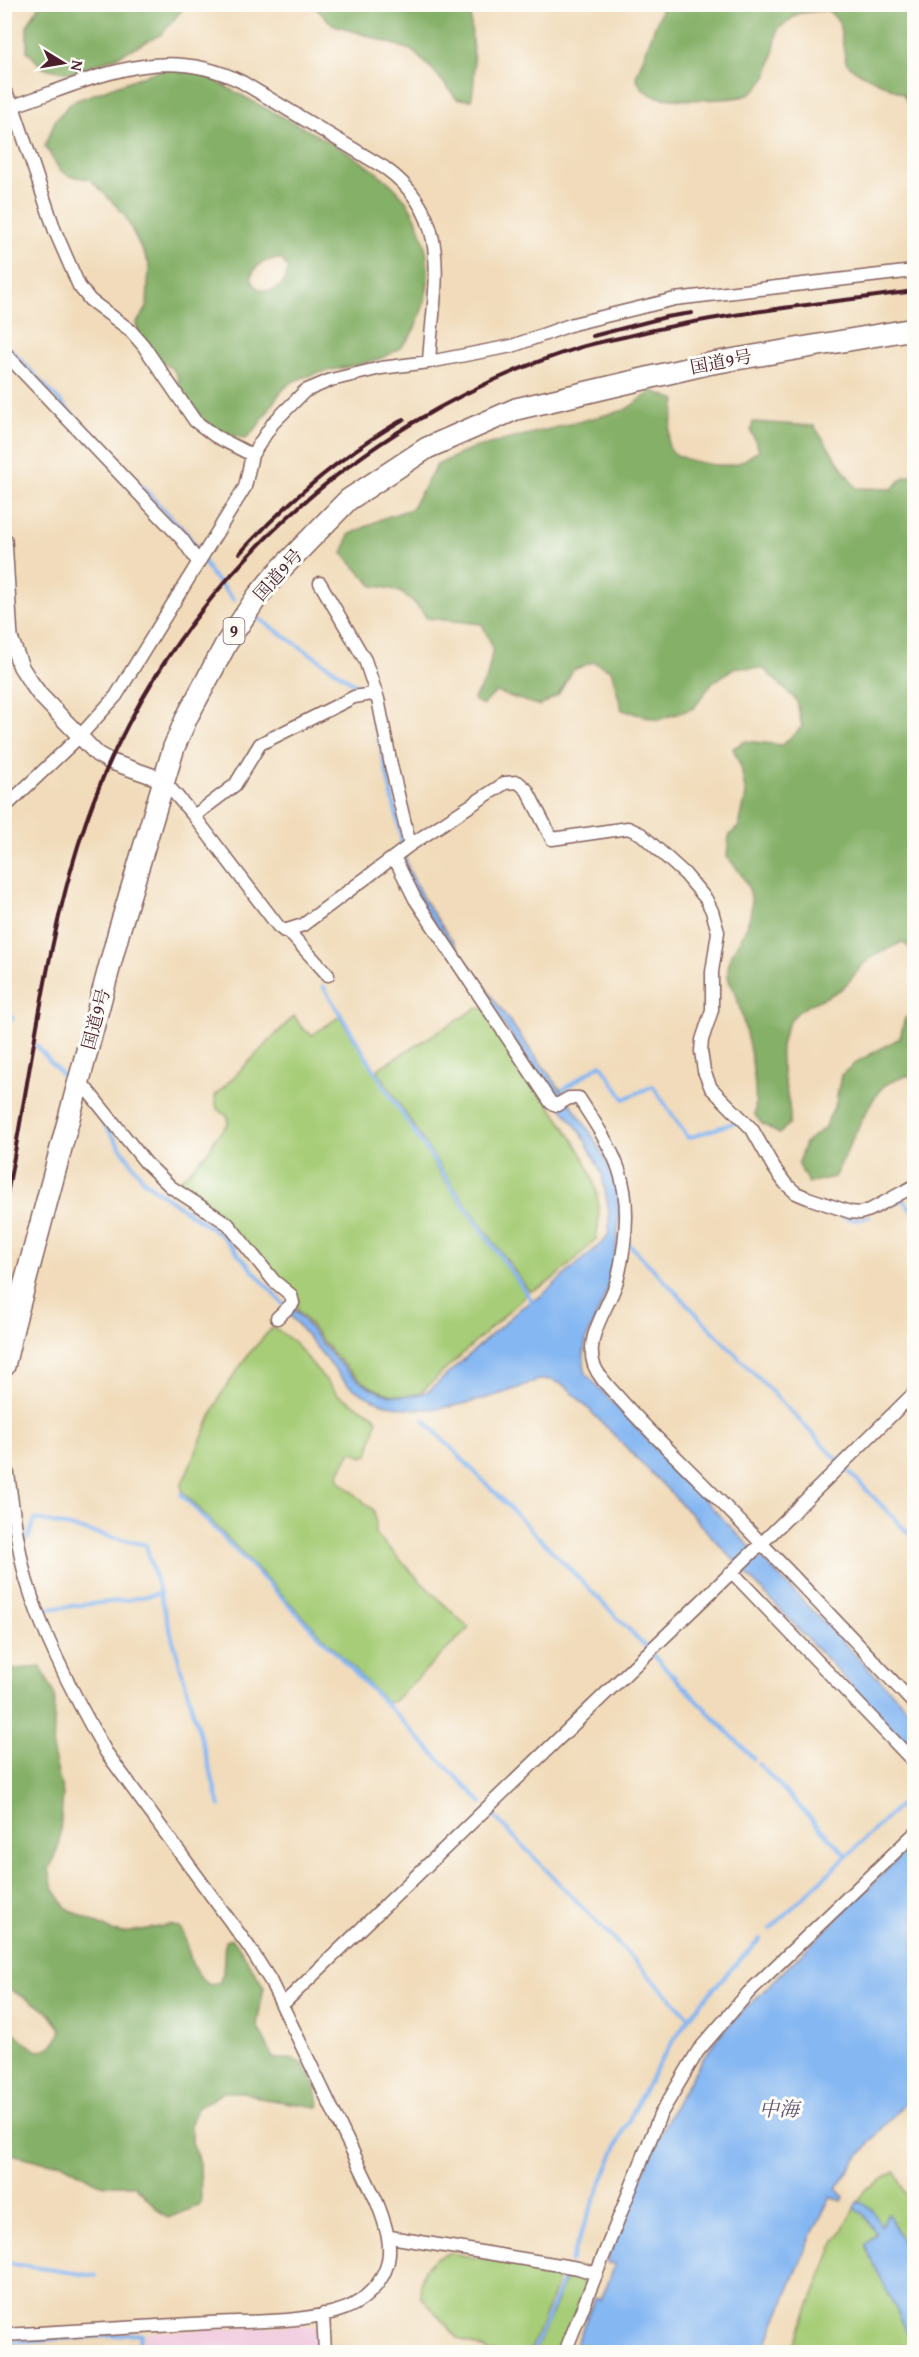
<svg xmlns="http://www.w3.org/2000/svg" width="919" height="2357" viewBox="0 0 919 2357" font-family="'Gentium Book Plus','Noto Serif JP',serif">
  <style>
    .built { fill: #f2cfe1 }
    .green { fill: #a7cd78; stroke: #787652; stroke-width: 1.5 }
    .forest { fill: #85b068; stroke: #68684a; stroke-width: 1.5; fill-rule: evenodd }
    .water { fill: #85b7f2; stroke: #686b8e; stroke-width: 1.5 }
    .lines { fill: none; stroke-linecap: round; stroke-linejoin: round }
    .stream { stroke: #85b7f2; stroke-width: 4 }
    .minor-casing { stroke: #84615d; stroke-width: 15 }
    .tertiary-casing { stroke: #84615d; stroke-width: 18 }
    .trunk-casing { stroke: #84615d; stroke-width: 24 }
    .minor { stroke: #fff; stroke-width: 12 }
    .tertiary { stroke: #fff; stroke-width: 15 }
    .trunk { stroke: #fff; stroke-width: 21 }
    .rail { stroke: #4a1f2b; stroke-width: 4 }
    .labels { text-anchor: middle; stroke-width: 6; stroke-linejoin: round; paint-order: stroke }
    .shield { fill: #fdfcf7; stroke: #806168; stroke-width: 1.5 }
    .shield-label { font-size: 16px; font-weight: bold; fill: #4a1f2b }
    .street-label { font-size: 18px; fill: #4a1f2b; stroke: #fdfcf7 }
    .water-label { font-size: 20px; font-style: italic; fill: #5f5471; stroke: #fdfcf7 }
  </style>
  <rect width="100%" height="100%" fill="#fdfcf7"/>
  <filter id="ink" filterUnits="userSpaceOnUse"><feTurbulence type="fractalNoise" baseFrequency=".0167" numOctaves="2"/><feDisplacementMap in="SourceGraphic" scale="12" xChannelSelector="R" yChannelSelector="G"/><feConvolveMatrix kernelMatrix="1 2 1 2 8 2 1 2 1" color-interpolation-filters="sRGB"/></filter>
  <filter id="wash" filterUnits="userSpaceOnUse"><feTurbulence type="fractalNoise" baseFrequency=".008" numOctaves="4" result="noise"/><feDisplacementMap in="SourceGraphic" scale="24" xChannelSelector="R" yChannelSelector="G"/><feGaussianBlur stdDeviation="1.35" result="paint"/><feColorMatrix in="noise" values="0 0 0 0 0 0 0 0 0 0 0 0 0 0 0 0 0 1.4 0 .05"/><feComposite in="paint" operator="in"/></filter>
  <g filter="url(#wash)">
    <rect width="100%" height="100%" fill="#f1dbba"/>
    <!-- built -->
    <path class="built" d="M295 2325 316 2326 317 2352H140L147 2332Z"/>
    <!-- green -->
    <path class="green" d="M477 1008 485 1009C504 1039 524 1068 544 1097 575 1143 609 1180 596 1239 580 1254 550 1288 529 1291L442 1170 378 1071 379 1068Z
      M294 1016 302 1028 312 1035 339 1017 341 1019 441 1175 525 1293 524 1297 420 1393C367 1410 326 1343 297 1309L298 1299 179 1183V1181L210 1149 215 1138 228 1124V1117L217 1109 215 1096Z
      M275 1328 294 1342 338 1395 374 1415 377 1420 368 1455 363 1457 354 1452 350 1453 338 1475 340 1481 374 1511 376 1526 374 1532 421 1582 469 1628 394 1701 387 1703 183 1492 181 1486 220 1396 248 1355 271 1329Z
      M895 2172 914 2212V2352H791L833 2247 864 2190Z
      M450 2253 551 2271 555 2275 557 2285 530 2352H488L484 2349 459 2339 421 2297 420 2284 425 2269 436 2258Z
      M568 2274C581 2274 585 2281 584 2293L560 2352H535Z"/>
    <!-- forest -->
    <path class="forest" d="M40 4H186V5L162 34 114 58 70 73 43 68 27 51V26Z
      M313 5H471C469 37 479 68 471 100L457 99 434 71 411 50 332 24Z
      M663 5H914V116L903 94 854 70 846 62 839 22 828 10 799 13 778 29C773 47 774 70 760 85 758 88 753 93 750 94 736 101 663 102 650 94 642 90 639 85 636 77Z
      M189 67C216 81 242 96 269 110 310 132 373 161 402 196 421 219 429 251 428 281 427 299 416 335 401 347 372 370 328 365 294 381 273 392 264 427 245 438 219 436 191 413 180 389 178 384 179 376 175 372 170 364 162 364 156 359 146 350 139 336 136 324L147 308 149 264 124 214 90 179 69 176 59 169 45 146 56 119 72 102 157 71ZM281 259 288 268C283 306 240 289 255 269 262 261 270 259 281 259Z
      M653 391 676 400C675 412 665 439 669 447 676 462 725 469 739 463 746 460 753 454 759 450L751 431 753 422 814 426 856 488 892 489 904 477 914 474V951L902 942C891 948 876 953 866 962 857 969 851 982 841 989 815 1006 791 1003 782 1041 776 1068 792 1096 790 1123L779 1134 761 1123 755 1115C758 1076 747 1035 737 997 735 990 729 984 728 976 727 957 734 951 743 934 760 901 750 882 727 857L729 836 739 826 746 795 741 767 733 748 746 741 782 745 802 727 797 701 764 669 736 667 711 684 694 708 658 720 622 710 611 670 593 662 573 670 558 695 540 706 496 692 483 705 473 700 487 678 493 648 482 624 427 618C411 596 400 588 373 586L343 554 349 535 381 519 411 509 437 465 470 449 625 410Z
      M914 1015V1075C906 1075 891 1081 884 1086 867 1102 847 1154 834 1177L808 1183 798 1163 805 1143 824 1128 836 1103 841 1075 858 1061 900 1038 905 1018Z
      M41 1667 55 1696 53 1753 63 1794 59 1844 49 1870 53 1888 66 1908 112 1931 123 1933 171 1925 180 1928 184 1935 193 1967 203 1980 210 1985 219 1983 223 1973 225 1941 231 1939 237 1944 264 1987 257 2025 273 2058C281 2060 290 2058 297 2061 308 2065 321 2096 318 2107L264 2099 243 2092H224L197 2108 191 2123V2142L200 2163 201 2202 198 2206 168 2218 163 2215 134 2185H106L95 2182 60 2162 46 2163 8 2153 5 2149 4 2022 22 2040 37 2051C53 2048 57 2044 61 2029L47 2010 5 1987V1684L15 1669Z"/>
    <!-- water -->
    <path class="water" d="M404 854 409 870 424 900C456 947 489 993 522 1038 554 1083 616 1152 619 1207 620 1236 614 1264 606 1292 597 1323 577 1340 586 1374L679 1474 914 1715V1752L665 1487 568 1388C563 1385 557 1381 552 1380 538 1377 525 1386 512 1390 456 1409 397 1424 346 1383L288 1313 292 1310H295C330 1351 367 1415 429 1391L521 1308 541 1296 604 1241 609 1233V1212L602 1174 582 1134 555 1099 421 904 399 858Z
      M914 1843V2093C886 2124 858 2153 836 2189L844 2197 842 2201 831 2196 812 2234 763 2352H573L595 2298 601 2300 615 2265 606 2262C640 2181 670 2096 726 2028Z
      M857 2202 860 2203 861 2202 872 2209 881 2226 888 2213 914 2266V2346L865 2246 876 2234 864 2215 854 2208Z"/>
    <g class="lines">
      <!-- stream -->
      <path class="stream" d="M4 343 188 535 200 553
        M203 560 211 574 234 600
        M258 618 362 689
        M371 705 401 835V848
        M323 986 389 1094 442 1173 530 1298 532 1306
        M4 1010 12 1018
        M36 1045 69 1083
        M564 1089 601 1064 624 1099 653 1086 688 1138 739 1121 741 1123
        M87 1100 145 1182 222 1236 285 1306
        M805 1203 851 1219 859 1220 869 1216
        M892 1205 902 1199 914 1212
        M630 1245 914 1539
        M424 1420 645 1646
        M181 1494 482 1803
        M28 1539 35 1519 146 1545 220 1806
        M45 1609 128 1600 161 1593
        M653 1655 754 1759
        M759 1764 847 1856
        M490 1812 689 2017
        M770 1929 914 1792
        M570 2262C603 2177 635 2091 690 2017 711 1989 736 1964 760 1939
        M4 2263 96 2276
        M4 2342 142 2334 136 2352
        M533 2352 566 2273"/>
    </g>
  </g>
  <g filter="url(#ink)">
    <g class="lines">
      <defs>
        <path id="minor" d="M4 90 13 106 55 231 79 286 90 300 130 330 143 345 195 421 215 436 252 455
          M13 106C92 80 161 41 242 82L385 168C456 219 433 287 429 362
          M4 352 182 539 198 562
          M320 583 365 660 378 699
          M163 780 194 816 278 926 284 931 303 925 410 845 505 783 518 782 527 790 552 839 628 828 641 834 685 874 706 899 712 911 718 932 712 972V1010L702 1040 701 1051 704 1071 711 1088 752 1129 774 1168 785 1183 796 1193 808 1198 850 1212 860 1213 870 1210 914 1186
          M4 808 79 737 116 696 245 487 252 455 273 423 305 391 331 380 381 368 429 362 512 346 573 324 675 299 914 271
          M194 816 235 785 260 744 354 697 372 694 378 699 379 704 391 765 410 845
          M394 857 415 899 551 1103 557 1105 569 1098H579C613 1151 633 1178 624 1244 622 1259 620 1275 614 1289 605 1312 585 1339 594 1365 599 1378 610 1388 619 1398 644 1426 671 1452 698 1479 771 1552 843 1628 914 1704
          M288 931 328 975
          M80 1081 146 1163 171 1187 228 1224 274 1281 291 1295 293 1303 277 1318
          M4 1466 8 1474C13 1509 17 1545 26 1579 43 1637 76 1700 106 1752L249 1947 270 1980 376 2200C390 2234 400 2266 367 2295 359 2303 346 2309 335 2312 294 2323 251 2321 209 2323 141 2327 73 2331 4 2335
          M732 1572 914 1762
          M282 2005 762 1543 914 1393
          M390 2237 578 2268 596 2274
          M323 2314 325 2352
          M565 2352 660 2115 698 2051 749 1992 914 1834"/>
        <path id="tertiary" d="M4 540 10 638 21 667 30 681 40 695 97 754 109 761 163 780"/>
        <path id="trunk" d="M4 1366 14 1324 119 931 174 747 187 717 226 644 257 597 277 573 348 500 427 448 516 409 707 364 914 329"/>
      </defs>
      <!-- minor casing -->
      <use href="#minor" class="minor-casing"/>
      <!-- tertiary casing -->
      <use href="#tertiary" class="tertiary-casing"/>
      <!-- trunk casing -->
      <use href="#trunk" class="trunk-casing"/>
      <!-- minor -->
      <use href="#minor" class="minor"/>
      <!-- tertiary -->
      <use href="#tertiary" class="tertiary"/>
      <!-- trunk -->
      <use href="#trunk" class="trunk"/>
      <!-- rail -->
      <path class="rail" d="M593 336 666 317 692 313
        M240 553C288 501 343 454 404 419
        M4 1209C29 1088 42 963 78 846 150 611 345 421 578 348 594 343 611 340 628 336 722 313 819 304 914 291"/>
    </g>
  </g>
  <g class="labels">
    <!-- shield labels -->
    <rect class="shield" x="223.5" y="618" width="21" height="26" rx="4.5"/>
    <g class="shield-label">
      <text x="234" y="637">9</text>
    </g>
    <!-- street labels -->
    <g class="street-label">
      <text transform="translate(721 362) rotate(-11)" y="6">国道9号</text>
      <text transform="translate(278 575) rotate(-48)" y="6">国道9号</text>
      <text transform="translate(96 1019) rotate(-75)" y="6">国道9号</text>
    </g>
    <!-- water labels -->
    <g class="water-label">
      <text x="779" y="2116">中海</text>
    </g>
  </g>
  <!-- margin -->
  <rect width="919" height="2357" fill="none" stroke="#fdfcf7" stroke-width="24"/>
  <!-- north arrow -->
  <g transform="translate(63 63) rotate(101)" stroke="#fdfcf7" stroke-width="4.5" paint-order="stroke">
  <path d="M0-4.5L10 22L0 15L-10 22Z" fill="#4a1f2b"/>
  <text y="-9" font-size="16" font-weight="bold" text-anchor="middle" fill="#4a1f2b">N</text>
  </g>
</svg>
